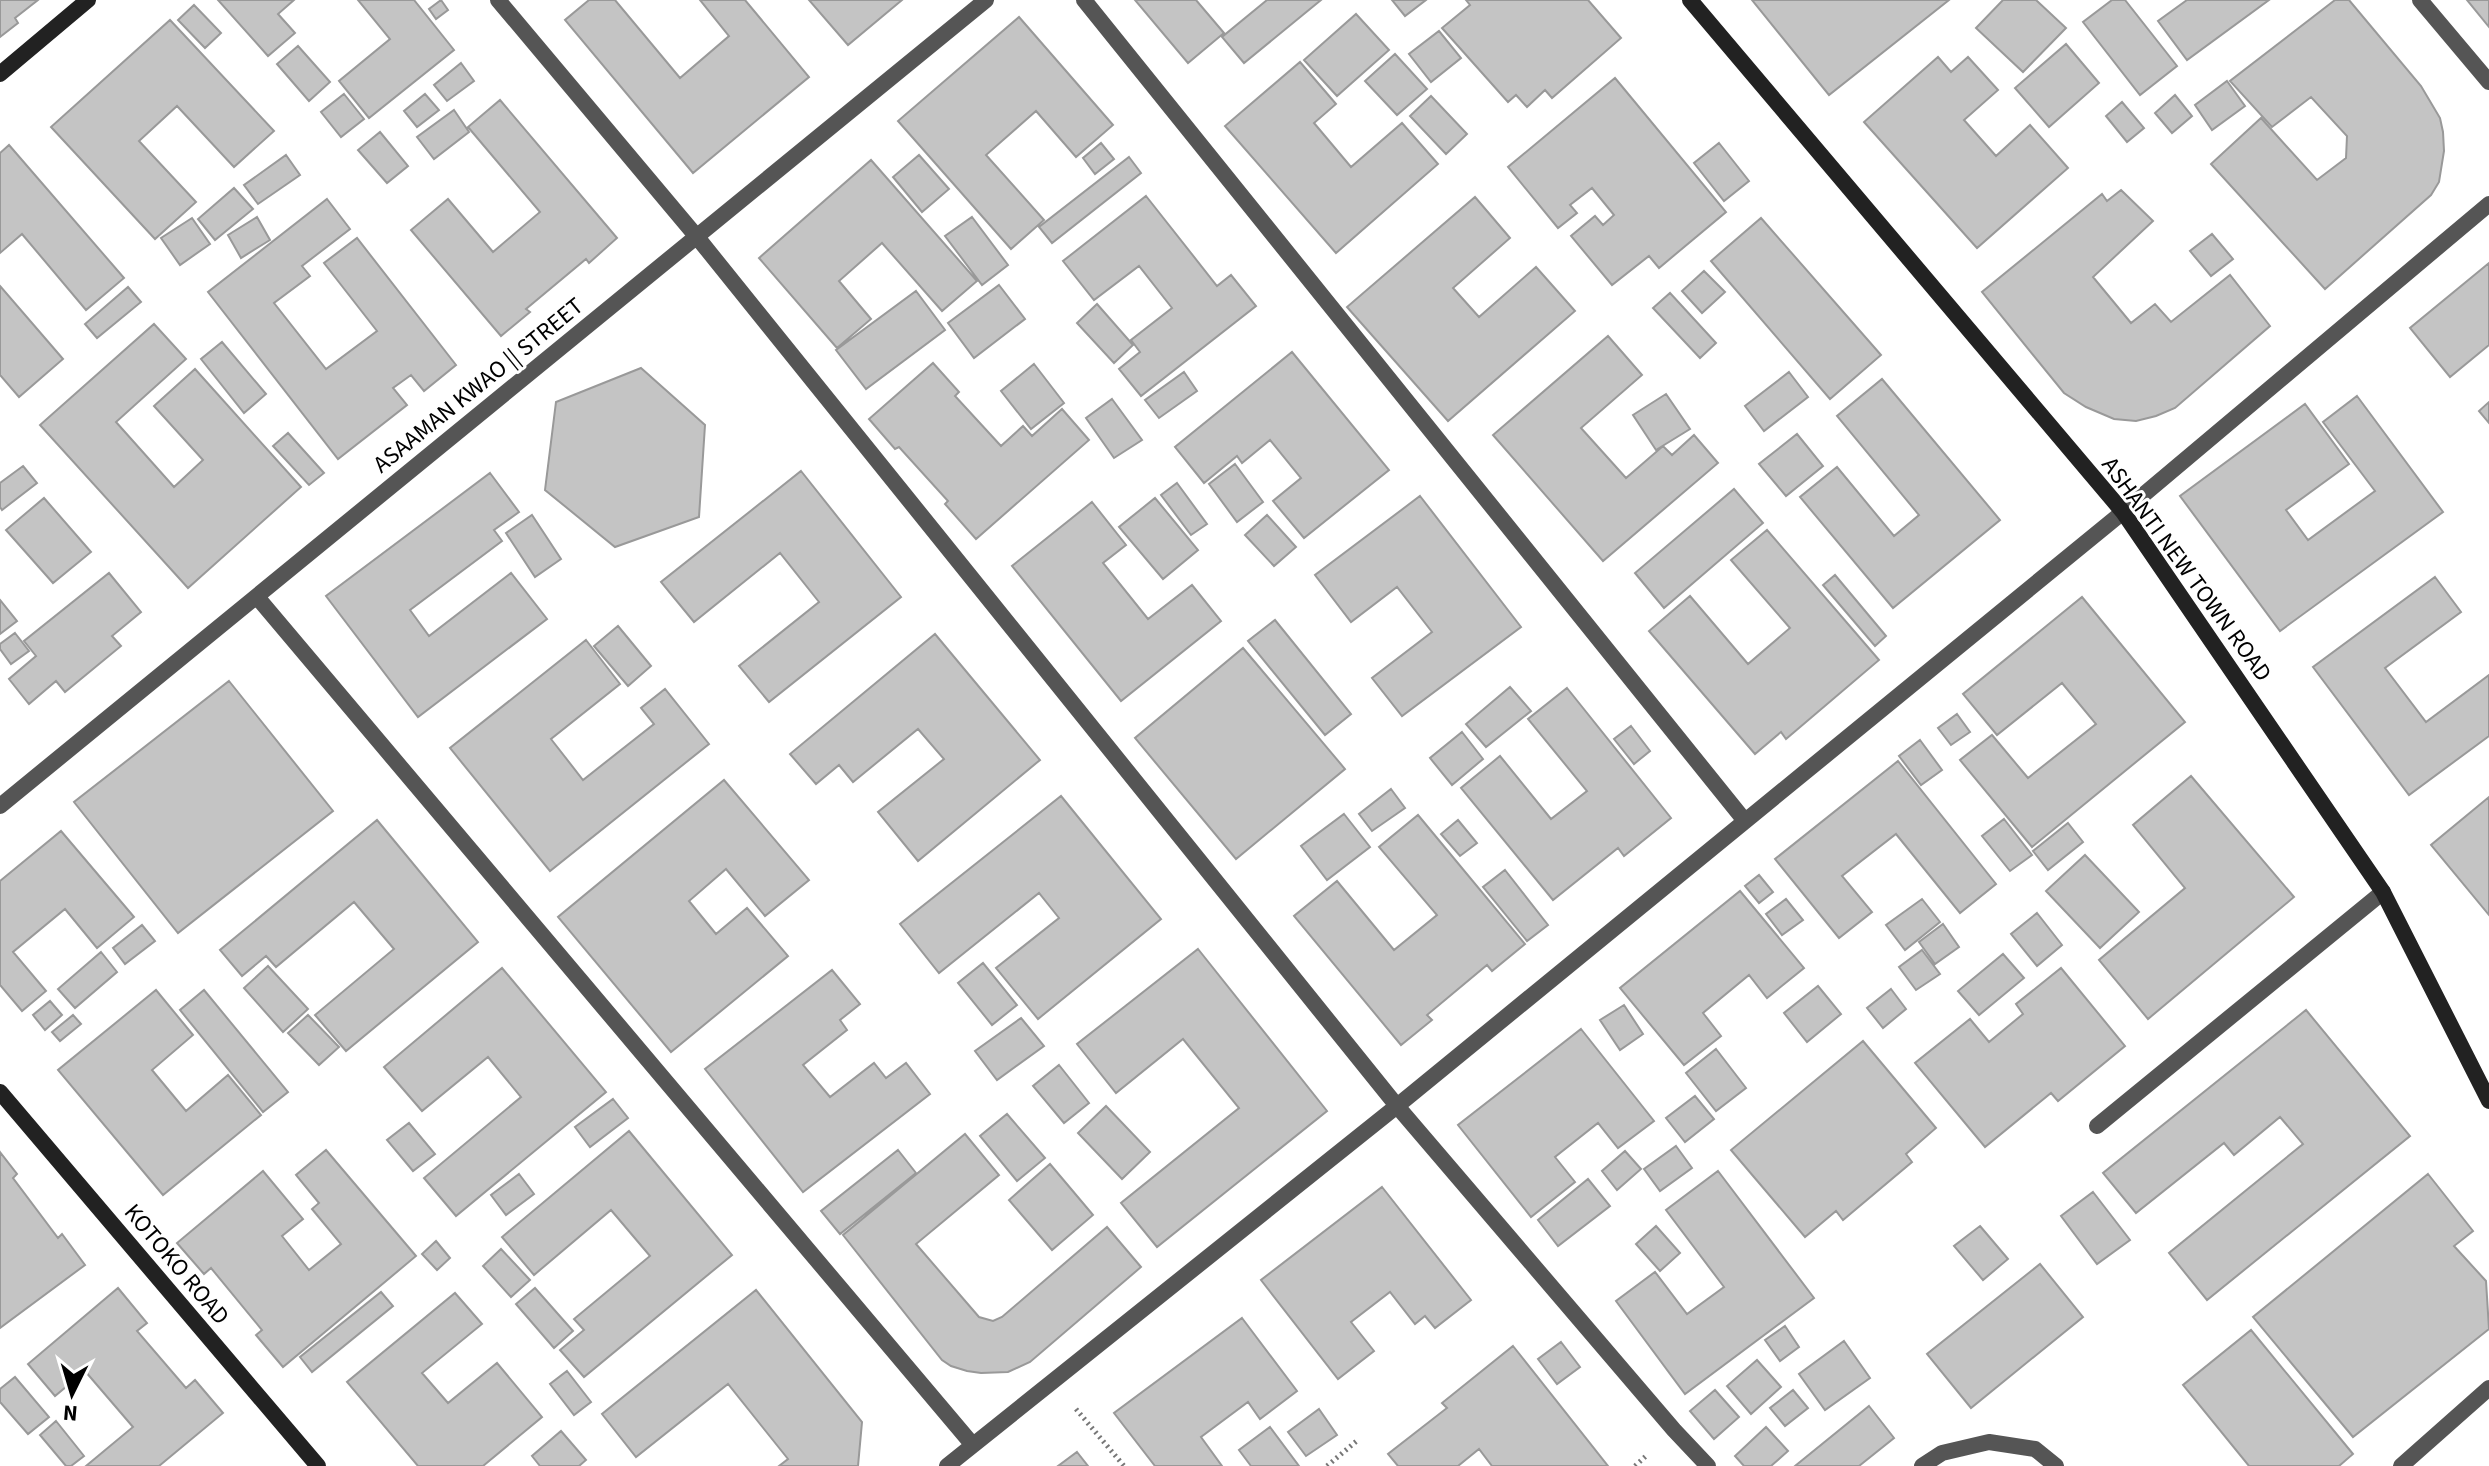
<svg xmlns="http://www.w3.org/2000/svg" width="2489" height="1466" viewBox="0 0 2489 1466" font-family="'Source Sans 3',sans-serif">
  <style>
    .building { fill: #c4c4c4; stroke: #999; stroke-width: 2 }
    .lines { fill: none; stroke-linecap: round; stroke-linejoin: round }
    .path { stroke: #777; stroke-width: 5; stroke-dasharray: 2 4; stroke-linecap: butt }
    .lane { stroke: #555; stroke-width: 16 }
    .street { stroke: #555; stroke-width: 16 }
    .secondary { stroke: #222; stroke-width: 16 }
    .labels { text-anchor: middle; stroke-width: 6; stroke-linejoin: round; paint-order: stroke }
    .street-label { font-size: 24px; fill: #000; stroke: #fff }
  </style>
  <rect width="100%" height="100%" fill="#fff"/>
  <!-- building -->
  <path class="building" d="M0 0H38L15 18 18 23 0 37Z
    M218 0H294L278 14 295 33 268 56Z
    M358 0H414L454 50 369 118 339 81 390 39Z
    M441 0 448 10 436 19 429 9Z
    M589 0H615L680 78 729 36 700 0H745L809 77 693 173 565 20Z
    M809 0H902L848 45Z
    M1135 0H1196L1224 33 1188 63Z
    M1267 0H1321L1244 63 1222 37Z
    M1392 0H1426L1405 16Z
    M1466 0H1588L1621 38 1552 98 1545 90 1527 107 1516 95 1508 102 1442 28 1470 5Z
    M1752 0H1949L1829 95Z
    M2003 0H2036L2066 28 2023 72 1976 28Z
    M2112 0H2125L2177 66 2140 95 2083 22Z
    M2187 0H2269L2187 60 2158 21Z
    M2335 0H2349L2421 86 2440 118 2443 132 2444 151 2439 182 2431 195 2325 289 2211 164 2261 118 2317 180 2346 158 2347 136 2311 97 2272 127 2230 81Z
    M2467 0H2489V27Z
    M194 5 221 33 205 48 178 20Z
    M1356 14 1389 50 1337 96 1304 60Z
    M1019 17 1113 125 1076 157 1036 111 986 155 1044 220 1011 249 898 121Z
    M170 20 274 131 234 167 177 106 139 141 196 202 155 239 51 127Z
    M1439 31 1461 58 1431 82 1409 54Z
    M2066 44 2099 83 2049 127 2015 88Z
    M298 46 330 82 309 101 277 64Z
    M1395 54 1427 89 1397 115 1365 81Z
    M1938 57 1951 72 1968 57 1998 90 1964 120 1996 156 2030 125 2068 168 1977 248 1864 122Z
    M1300 62 1336 104 1314 123 1351 167 1402 123 1438 164 1336 253 1225 126Z
    M461 63 474 81 447 101 434 85Z
    M1615 78 1726 212 1659 268 1649 256 1612 285 1571 236 1595 216 1603 225 1614 215 1592 188 1570 205 1577 213 1558 228 1508 167Z
    M2227 81 2245 106 2212 130 2195 105Z
    M344 94 364 119 341 137 321 112Z
    M425 94 439 110 417 127 404 111Z
    M2175 95 2192 116 2172 133 2155 113Z
    M1431 96 1467 134 1446 154 1410 116Z
    M500 100 617 238 589 263 586 259 526 309 530 312 501 336 411 230 448 199 493 252 540 212 468 127Z
    M2122 102 2144 128 2127 142 2106 116Z
    M454 110 469 132 434 159 417 137Z
    M380 132 408 166 387 183 358 150Z
    M1101 143 1114 159 1095 174 1083 158Z
    M1719 143 1749 181 1724 201 1694 163Z
    M9 145 124 278 86 310 22 234 0 253V153Z
    M286 155 300 175 258 204 244 185Z
    M919 155 949 189 922 212 893 177Z
    M1129 157 1141 173 1052 243 1039 227Z
    M871 160 977 281 942 311 882 243 839 281 871 319 837 348 759 258Z
    M234 188 253 209 215 240 198 219Z
    M2121 190 2153 221 2093 277 2131 323 2155 304 2171 322 2230 275 2270 326 2175 408 2156 416 2136 421 2114 419 2086 407 2064 393 1982 292 2102 194 2107 201Z
    M1146 196 1217 286 1231 275 1256 306 1141 396 1119 369 1140 352 1131 340 1172 308 1139 266 1094 300 1063 261Z
    M1475 197 1510 238 1453 288 1479 317 1536 267 1575 311 1448 421 1347 307Z
    M327 199 350 229 302 266 310 276 274 303 326 369 377 331 324 263 357 238 456 365 424 391 411 375 393 388 407 405 338 459 208 292Z
    M257 217 270 240 241 258 228 235Z
    M972 217 1008 265 982 285 945 236Z
    M192 218 210 244 180 265 161 238Z
    M1761 218 1881 355 1830 399 1711 261Z
    M2212 234 2233 259 2211 276 2190 251Z
    M2489 263V345L2450 377 2410 328Z
    M1704 271 1725 292 1702 313 1682 291Z
    M999 285 1025 319 974 358 948 323Z
    M0 286 63 359 19 397 0 375Z
    M128 287 141 302 97 338 85 324Z
    M916 291 945 330 866 389 836 350Z
    M1670 293 1716 343 1700 358 1653 308Z
    M1097 304 1133 345 1114 363 1077 323Z
    M154 324 186 359 116 422 174 487 203 460 154 406 195 369 301 487 188 588 40 425Z
    M1608 336 1642 375 1581 428 1626 478 1663 446 1672 455 1694 435 1718 463 1603 561 1493 435Z
    M222 342 266 394 244 413 201 359Z
    M1292 352 1389 470 1304 538 1273 501 1301 478 1270 440 1242 463 1237 456 1204 483 1175 447Z
    M933 363 959 392 955 396 1001 446 1023 426 1032 436 1062 409 1089 440 976 539 945 504 948 501 899 447 895 449 869 419Z
    M1034 364 1064 403 1031 429 1001 391Z
    M641 368 705 425 699 517 615 547 545 490 556 402Z
    M1184 372 1197 391 1159 418 1145 400Z
    M1789 372 1808 397 1764 431 1745 406Z
    M1882 379 2000 520 1893 608 1800 497 1837 467 1894 536 1919 515 1837 416Z
    M1666 394 1690 429 1656 450 1633 415Z
    M2357 396 2443 512 2280 631 2180 496 2305 404 2349 464 2286 510 2308 540 2375 491 2323 422Z
    M1112 399 1142 440 1114 458 1086 418Z
    M2489 402V423L2479 411Z
    M288 433 324 473 309 485 273 446Z
    M1797 434 1823 466 1786 496 1759 464Z
    M1235 464 1263 502 1237 522 1209 484Z
    M23 466 37 483 2 510 0 507V483Z
    M801 471 901 597 769 702 739 666 819 602 780 553 694 622 661 582Z
    M490 473 519 512 494 530 502 541 410 610 429 636 511 573 547 619 418 717 326 596Z
    M1177 483 1207 524 1191 535 1161 495Z
    M1734 489 1763 523 1664 608 1635 573Z
    M1420 496 1521 627 1402 716 1372 678 1432 632 1397 587 1351 622 1315 575Z
    M44 498 91 552 53 583 6 530Z
    M1155 498 1198 550 1163 579 1119 527Z
    M1092 502 1126 545 1103 563 1148 619 1192 585 1221 621 1121 701 1012 566Z
    M532 515 561 559 535 577 506 533Z
    M1267 515 1296 547 1274 566 1245 535Z
    M1767 530 1879 660 1786 739 1781 732 1755 754 1649 631 1690 596 1748 664 1790 628 1731 560Z
    M109 573 141 612 112 636 121 646 65 692 56 681 29 704 9 679 36 656 24 641Z
    M1835 575 1886 636 1875 646 1823 585Z
    M2435 577 2461 612 2385 668 2426 722 2489 675V736L2409 795 2313 667Z
    M2082 597 2185 722 2032 847 1960 760 1992 735 2028 778 2096 724 2062 683 1997 735 1963 694Z
    M0 600 17 621 0 634Z
    M1275 620 1351 714 1325 735 1248 641Z
    M618 626 651 666 628 686 594 646Z
    M15 633 29 651 11 664 0 649V644Z
    M935 634 1040 760 918 861 878 812 944 759 918 729 853 782 839 765 816 784 790 754Z
    M586 640 620 684 551 739 583 780 654 724 641 708 665 689 709 744 550 871 450 748Z
    M1243 648 1345 769 1236 859 1135 738Z
    M229 681 333 811 178 933 74 802Z
    M1510 687 1531 711 1486 747 1466 724Z
    M1567 688 1671 818 1624 856 1618 848 1553 900 1461 788 1500 756 1551 819 1587 791 1528 719Z
    M1957 714 1970 732 1951 745 1938 728Z
    M1631 726 1650 751 1634 764 1614 739Z
    M1462 732 1483 759 1452 785 1430 758Z
    M1920 740 1942 770 1921 785 1899 756Z
    M1898 761 1996 884 1960 913 1896 834 1842 876 1872 912 1839 938 1775 859Z
    M2191 776 2294 897 2148 1019 2099 960 2185 888 2133 825Z
    M724 780 809 880 765 916 726 869 689 901 716 934 747 908 788 956 671 1052 558 917Z
    M1391 789 1405 808 1372 831 1359 814Z
    M1061 796 1161 919 1038 1019 996 968 1059 918 1039 893 939 973 900 924Z
    M2489 797V915L2431 845Z
    M1344 814 1370 847 1327 880 1301 846Z
    M1418 815 1525 944 1492 971 1487 965 1427 1015 1432 1020 1401 1045 1294 916 1337 881 1394 950 1437 915 1379 847Z
    M2004 819 2032 855 2010 871 1982 836Z
    M377 820 478 942 346 1051 315 1015 394 949 354 902 276 967 266 956 242 976 220 950Z
    M1458 820 1477 843 1460 856 1441 834Z
    M2068 823 2083 842 2048 870 2033 851Z
    M61 831 134 917 97 948 65 909 13 952 46 991 22 1011 0 985V881Z
    M2085 855 2139 912 2100 948 2046 891Z
    M1505 870 1548 925 1527 941 1483 887Z
    M1759 875 1773 892 1759 903 1745 886Z
    M1740 891 1804 968 1767 998 1749 975 1703 1013 1721 1036 1684 1065 1620 988Z
    M1786 899 1803 920 1782 935 1766 914Z
    M1922 899 1940 922 1905 950 1886 925Z
    M2037 913 2062 945 2037 966 2011 934Z
    M1943 924 1959 947 1935 964 1919 942Z
    M142 925 155 941 125 964 113 948Z
    M1198 949 1327 1111 1157 1247 1121 1203 1239 1108 1183 1039 1116 1093 1077 1044Z
    M1922 950 1940 974 1916 990 1899 967Z
    M101 952 117 972 75 1008 58 989Z
    M2003 954 2024 978 1979 1015 1958 991Z
    M983 963 1017 1005 992 1025 958 983Z
    M268 966 308 1009 283 1032 244 988Z
    M502 968 606 1092 456 1216 424 1178 521 1097 488 1057 422 1111 384 1067Z
    M2061 968 2125 1046 2058 1101 2051 1093 1985 1147 1915 1063 1970 1019 1989 1042 2023 1014 2016 1004Z
    M832 970 860 1004 840 1020 847 1030 803 1065 830 1097 874 1063 886 1078 906 1063 930 1094 803 1192 705 1069Z
    M1818 986 1841 1014 1807 1042 1784 1013Z
    M1891 989 1906 1009 1883 1028 1867 1008Z
    M156 990 193 1035 152 1070 186 1111 228 1075 261 1115 163 1195 58 1070Z
    M204 990 288 1092 263 1112 180 1010Z
    M50 1001 62 1015 45 1030 33 1015Z
    M1624 1005 1643 1034 1620 1050 1600 1020Z
    M2306 1010 2410 1136 2207 1300 2169 1253 2303 1144 2280 1117 2234 1155 2224 1143 2136 1213 2103 1173Z
    M73 1015 81 1024 60 1041 52 1032Z
    M308 1015 339 1047 319 1065 288 1033Z
    M1021 1018 1044 1046 997 1080 975 1051Z
    M1581 1029 1654 1121 1618 1148 1598 1123 1555 1157 1575 1182 1531 1217 1458 1125Z
    M1863 1041 1936 1128 1906 1154 1912 1162 1843 1220 1836 1211 1805 1237 1731 1150Z
    M1716 1049 1746 1088 1716 1111 1686 1073Z
    M1059 1065 1089 1103 1064 1123 1033 1086Z
    M1695 1096 1714 1119 1685 1142 1666 1118Z
    M613 1099 628 1118 590 1147 575 1127Z
    M1106 1106 1150 1152 1122 1179 1078 1133Z
    M1007 1114 1045 1158 1017 1181 980 1136Z
    M409 1123 435 1154 413 1171 387 1140Z
    M629 1131 732 1255 584 1377 560 1350 584 1330 574 1319 650 1256 611 1210 534 1275 502 1237Z
    M965 1134 999 1175 916 1244 979 1317 993 1321 1002 1317 1107 1227 1141 1267 1030 1362 1008 1372 981 1373 967 1371 951 1366 942 1360 843 1235Z
    M1676 1146 1692 1168 1660 1191 1644 1169Z
    M326 1150 416 1256 283 1367 256 1335 262 1330 211 1268 204 1274 177 1243 263 1171 303 1219 282 1236 309 1270 341 1244 312 1209 319 1203 296 1175Z
    M898 1150 916 1173 840 1234 821 1211Z
    M1625 1151 1641 1169 1617 1190 1602 1171Z
    M0 1152 17 1174 13 1178 58 1238 62 1234 85 1265 0 1328Z
    M1050 1164 1093 1215 1052 1250 1009 1200Z
    M1718 1171 1814 1298 1685 1394 1616 1301 1655 1272 1687 1314 1724 1287 1666 1210Z
    M519 1174 534 1194 506 1215 491 1195Z
    M2428 1174 2473 1231 2454 1246 2486 1281 2489 1329 2353 1437 2253 1317Z
    M1588 1179 1610 1206 1558 1246 1538 1220Z
    M1382 1187 1471 1300 1435 1328 1425 1316 1415 1324 1390 1292 1351 1322 1374 1351 1338 1379 1261 1280Z
    M2093 1192 2130 1240 2097 1264 2061 1216Z
    M1656 1226 1680 1253 1660 1271 1636 1244Z
    M1980 1226 2008 1259 1983 1280 1954 1246Z
    M436 1241 450 1258 437 1270 422 1254Z
    M501 1249 530 1280 511 1297 483 1266Z
    M2040 1264 2083 1317 1971 1408 1927 1354Z
    M118 1288 147 1323 137 1331 186 1388 195 1380 223 1413 159 1466H86L133 1427 85 1371 55 1396 28 1364Z
    M535 1288 573 1331 554 1348 516 1304Z
    M756 1290 862 1422 858 1466H779L788 1459 728 1384 636 1457 602 1414Z
    M381 1292 393 1306 312 1372 300 1357Z
    M455 1293 482 1324 422 1373 448 1403 497 1363 542 1417 483 1466H418L347 1382Z
    M1242 1318 1297 1391 1260 1419 1248 1402 1201 1437 1222 1466H1155L1114 1413Z
    M1785 1326 1799 1347 1780 1361 1765 1340Z
    M2251 1330 2353 1454 2339 1466H2249L2183 1385Z
    M1844 1341 1870 1378 1825 1410 1799 1374Z
    M1561 1342 1580 1367 1557 1384 1538 1359Z
    M1513 1346 1608 1466H1492L1479 1449 1458 1466H1398L1388 1454 1447 1408 1442 1403Z
    M1757 1360 1781 1387 1751 1414 1727 1386Z
    M567 1371 591 1402 574 1415 550 1384Z
    M15 1377 49 1417 28 1434 0 1402V1389Z
    M1715 1390 1739 1417 1714 1439 1690 1411Z
    M1793 1390 1808 1408 1785 1426 1770 1408Z
    M1869 1406 1894 1438 1859 1466H1795Z
    M1319 1409 1337 1435 1306 1456 1288 1432Z
    M56 1421 84 1456 71 1466H66L40 1435Z
    M1270 1427 1299 1466H1251L1239 1450Z
    M1766 1427 1788 1451 1771 1466H1744L1735 1456Z
    M561 1431 586 1460 579 1466H540L532 1456Z
    M1077 1452 1088 1466H1058Z"/>
  <g class="lines">
    <!-- path -->
    <path class="path" d="M1076 1409 1124 1466
      M1327 1466 1359 1439
      M1635 1466 1647 1455"/>
    <!-- lane -->
    <path class="lane" d="M2097 1126 2383 892
      M1922 1466 1942 1453 1989 1442 2035 1449 2056 1466"/>
    <!-- street -->
    <path class="street" d="M498 0 697 237 1397 1106 1674 1430 1708 1466
      M1084 0 1745 821
      M2420 0 2489 82
      M257 597 972 1444
      M0 806 986 0
      M947 1466 1397 1106 2123 512 2489 204
      M2401 1466 2489 1388"/>
    <!-- secondary -->
    <path class="secondary" d="M1690 0 2123 512 2383 892 2489 1101
      M0 74 88 0
      M0 1092 318 1466"/>
  </g>
  <g class="labels">
    <!-- street labels -->
    <g class="street-label">
      <text transform="translate(478 385) rotate(-39)" y="8">ASAAMAN KWAO || STREET</text>
      <text transform="translate(2187 569) rotate(54)" y="8">ASHANTI NEW TOWN ROAD</text>
      <text transform="translate(177 1264) rotate(50)" y="8">KOTOKO ROAD</text>
    </g>
  </g>
  <!-- north arrow -->
  <g transform="translate(72 1394) rotate(185)" stroke="#ffffff" stroke-width="6" paint-order="stroke">
  <path d="M0-6L14 30L0 20L-14 30Z" fill="#000000"/>
  <text y="-12" font-size="22" font-weight="bold" text-anchor="middle" fill="#000000">N</text>
  </g>
</svg>
